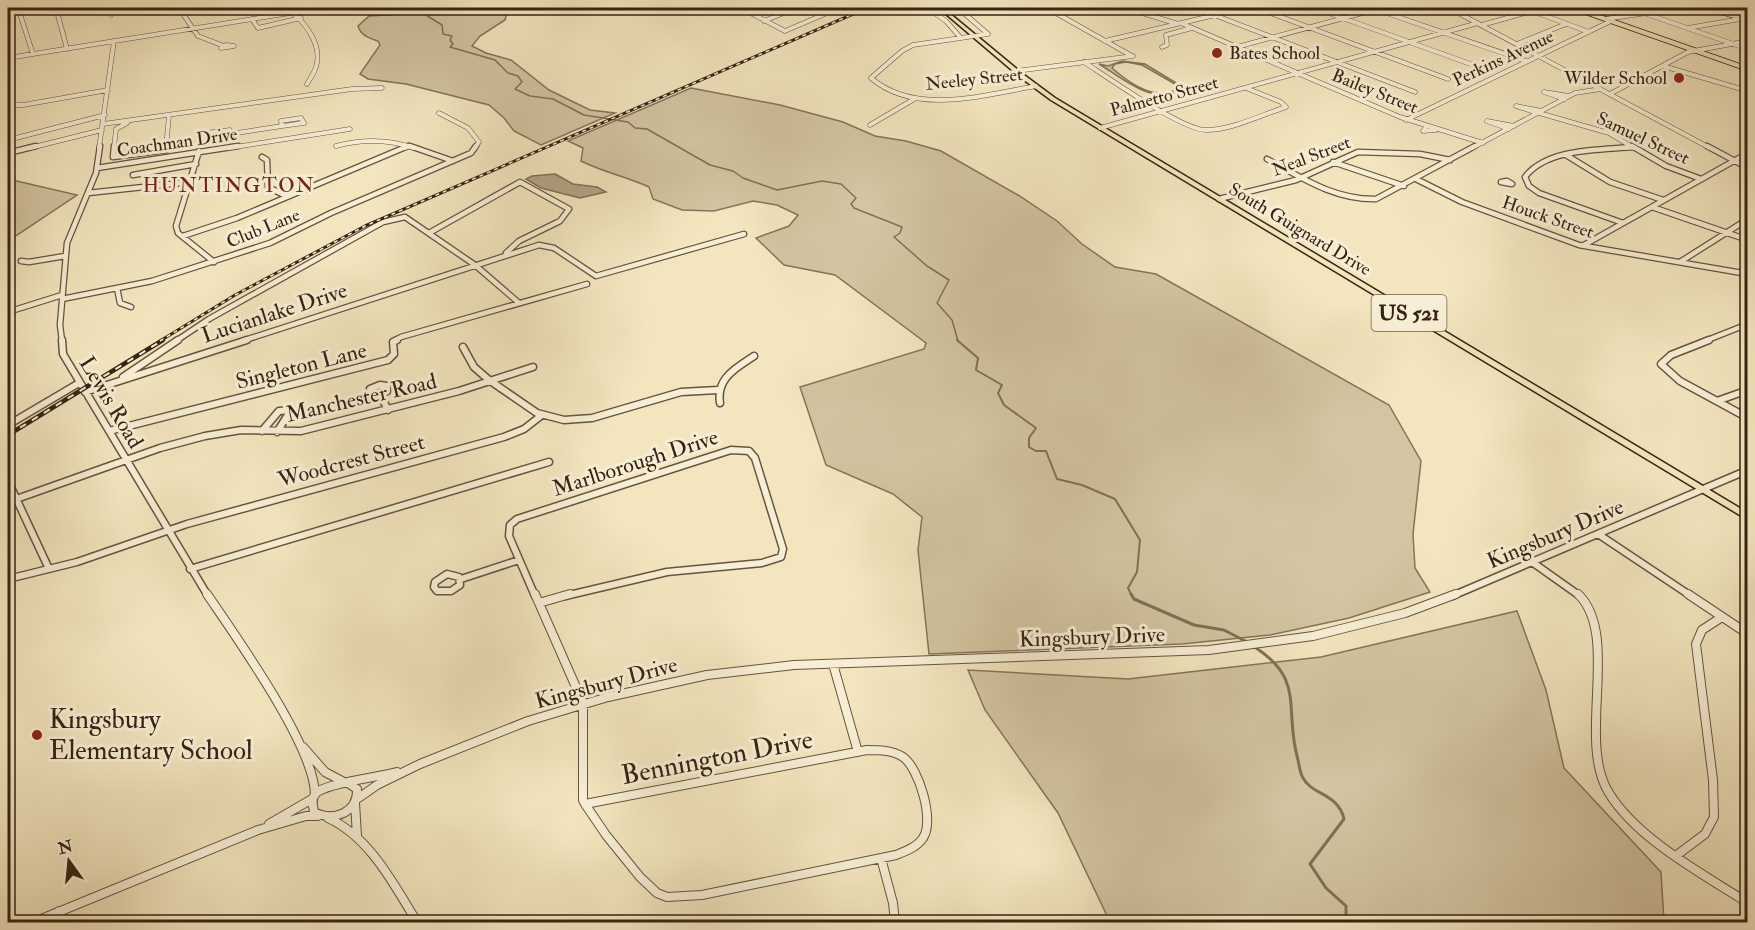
<svg xmlns="http://www.w3.org/2000/svg" width="1755" height="930" viewBox="0 0 1755 930" font-family="'IM FELL Double Pica',serif">
  <style>
    .green { fill: #d3c5a2; stroke: #84745a; stroke-width: 1.5; fill-rule: evenodd }
    .water { fill: #b3a485; stroke: #817057; stroke-width: 1.5 }
    .lines { fill: none; stroke-linecap: round; stroke-linejoin: round }
    .stream-far2 { stroke: #817057; stroke-width: 1.5 }
    .stream-far1 { stroke: #817057; stroke-width: 2 }
    .stream { stroke: #817057; stroke-width: 3 }
    .minor-far3-casing { stroke: #65543e; stroke-width: 5 }
    .minor-far2-casing { stroke: #65543e; stroke-width: 7 }
    .minor-far1-casing { stroke: #65543e; stroke-width: 9 }
    .minor-casing { stroke: #65543e; stroke-width: 10 }
    .major-casing { stroke: #362313; stroke-width: 6 }
    .highway-casing { stroke: #362313; stroke-width: 3 }
    .minor-far3 { stroke: #f7efd5; stroke-width: 4 }
    .minor-far2 { stroke: #f7efd5; stroke-width: 4.5 }
    .minor-far1 { stroke: #f7efd5; stroke-width: 6 }
    .minor { stroke: #f7efd5; stroke-width: 8 }
    .major { stroke: #f3e6bf; stroke-width: 4.5 }
    .highway { fill: #f3e6bf; fill-rule: evenodd }
    .rail-far1-casing { stroke: #362313; stroke-width: 3 }
    .rail-casing { stroke: #362313; stroke-width: 4.5 }
    .rail-far1 { stroke: #f7efd5; stroke-width: 1.5; stroke-dasharray: 4; stroke-linecap: butt }
    .rail { stroke: #f7efd5; stroke-width: 2; stroke-dasharray: 7; stroke-linecap: butt }
    .poi-dot { fill: #8f2418; stroke: #f7efd5; stroke-width: 2 }
    .labels { text-anchor: middle; stroke-width: 6; stroke-linejoin: round; paint-order: stroke }
    .far-poi-label { font-size: 18px; fill: #362313; stroke: #f7efd5; text-anchor: start }
    .far-street-label { font-size: 18px; fill: #362313; stroke: #f7efd5 }
    .far-neighbourhood-label { font-size: 20px; letter-spacing: 1.5px; fill: #7a1f14; stroke: #f7efd5 }
    .shield { fill: #f7efd5; stroke: #70604d; stroke-width: 1.5 }
    .shield-label { font-size: 21px; font-weight: bold; fill: #362313 }
    .street-label { font-size: 22px; fill: #362313; stroke: #f7efd5 }
    .near-poi-label { font-size: 27px; fill: #362313; stroke: #f7efd5; text-anchor: start }
    .near-street-label { font-size: 27px; fill: #362313; stroke: #f7efd5 }
  </style>
  <rect width="100%" height="100%" fill="#f3e6bf"/>
  <filter id="stains"><feTurbulence type="fractalNoise" baseFrequency=".00333" numOctaves="4"/><feColorMatrix values="0 0 0 0 .2 0 0 0 0 .09 0 0 0 0 .02 0 0 0 .5 -.17"/></filter>
  <radialGradient id="worn" r=".72"><stop offset=".6" stop-color="#630" stop-opacity="0"/><stop offset="1" stop-color="#630" stop-opacity=".3"/></radialGradient>
  <!-- green -->
  <path class="green" d="M409 8H494L507 13 505 20 480 36 472 46 486 53 511 60 549 90 590 110 615 113 541 145 514 131 504 118 489 105 406 84 368 79 360 74 380 45 378 41C369 38 361 36 358 26L369 16 403 14Z
    M1122 61 1145 64 1178 84 1181 89C1155 108 1121 77 1099 64L1108 66ZM1126 62 1142 65 1175 84 1177 89C1156 102 1128 82 1112 68L1115 64Z
    M691 88 780 105 843 122 875 136 906 141 941 151 1018 195 1057 221 1082 244 1115 267 1156 274 1389 405 1421 461 1413 534 1415 568 1430 592 1349 618 1270 635 1182 644 929 654 918 550 922 517 893 494 826 465 800 387 924 349 926 343 835 275 784 265 756 238 789 226 798 215 777 205 753 201 714 211 682 210 653 199 649 187C627 177 603 172 581 161L583 148 568 141Z
    M8 179 77 195 8 241Z
    M1517 611 1546 690 1564 768 1661 872 1664 922H1110L1058 813 985 710 968 670 1128 679 1321 657Z"/>
  <!-- water -->
  <path class="water" d="M555 174 573 184 597 187 606 192 580 198 541 188 526 179 532 176Z"/>
  <g class="lines">
    <!-- stream-far2 -->
    <path class="stream-far2" d="M427 8 426 15 442 25 443 34 452 36 450 40 453 44 450 47 495 60 508 73 518 76 522 82 515 89 530 96 553 99 584 115 628 122 635 128 647 129 710 165 733 171 743 178 777 190 822 181 841 184 856 198 851 204 854 208 902 227 900 233 894 237 927 266 949 280 937 303 952 320 958 341"/>
    <!-- stream-far1 -->
    <path class="stream-far1" d="M957 340 978 358 976 370 1002 385 998 393 1004 405 1036 428 1029 438V447L1036 451H1046L1057 479 1082 485 1115 499 1140 540 1137 572 1128 588 1132 596"/>
    <!-- stream -->
    <path class="stream" d="M1131 594 1134 599 1194 625 1224 630 1249 643
      M1253 646C1307 680 1283 708 1298 760 1299 765 1300 773 1303 778 1313 796 1338 793 1344 819L1310 864 1326 888 1346 906V922"/>
    <defs>
      <path id="minor-far3" d="M18 8 33 54
        M56 8 67 49
        M179 8 198 36 224 46
        M286 8C304 20 323 44 316 67 314 73 310 79 307 84
        M741 8 785 31 839 8
        M927 8 946 21 960 37
        M958 8 988 34 913 45 902 51 871 78C915 116 984 95 1036 86
        M1047 8 1132 56
        M1126 8 1178 24
        M1196 8 1415 92
        M1257 8 1448 79
        M1315 8 1476 66
        M1372 8 1526 61
        M1427 8 1442 12H1456
        M1449 8 1710 148
        M1496 8 1518 14
        M1629 8 1748 49
        M1145 11 1159 8
        M1544 14 1578 9
        M111 15 112 8
        M252 19 258 28 301 18
        M1606 19 1681 8
        M764 21 796 8
        M1181 23 1400 117 1483 143
        M1482 25 1532 11 1589 32
        M1688 28 1746 18
        M1105 41 1245 8
        M1517 44 1566 24
        M226 45 234 46 221 48Z
        M1162 47 1167 45 1166 35 1192 28
        M1237 47 1377 9
        M8 58 322 8
        M1084 62C1107 77 1182 130 1206 130 1232 130 1261 115 1286 107L1281 102 1246 88
        M1663 66 1748 91
        M1016 71 1133 56
        M1610 94 1688 52 1748 41
        M1565 99 1544 92 1569 96
        M8 105H23L108 90
        M439 113 468 128 479 142 475 148
        M1538 113 1516 106 1542 111
        M1539 113 1609 133 1634 148
        M301 118 304 123 282 126 281 121Z
        M1406 120 1611 21
        M103 124 352 89 382 88
        M870 125 916 98
        M1427 126 1423 131 1436 130
        M1100 128 1478 23
        M1509 129 1487 121 1514 126
        M230 134V130L206 133 205 137H211L282 126
        M8 140 105 115
        M336 146C363 139 388 139 414 148
        M30 148 102 130
        M99 148 114 41
        M114 148 116 129 127 123
        M166 148 169 115
        M229 148 350 129
        M405 148 409 146
        M1472 148 1575 93 1601 89
        M1623 148 1633 147"/>
      <path id="minor-far2" d="M114 146 113 157 166 150V146
        M410 146 453 161
        M1632 146 1666 166 1701 179
        M1707 146 1748 168
        M199 151 176 226 178 233 214 262
        M8 153 36 146
        M1566 155 1610 182 1663 200
        M262 157 267 160 268 187 286 196
        M1267 159C1302 178 1335 200 1376 199L1475 146
        M1333 162 1404 186
        M97 168 238 146
        M133 175 196 164
        M1416 179 1462 202 1579 245 1748 274
        M1507 181 1512 184 1501 182Z
        M88 193 190 182
        M1219 199 1296 180 1358 152 1420 154 1450 160
        M1652 207 1748 240
        M1623 223 1539 193 1529 186 1525 177C1547 148 1600 150 1633 147
        M429 233 520 182 569 209 560 221 519 241 506 253
        M183 236 237 218 408 146
        M1584 245 1748 153
        M21 261 29 262 65 256
        M1680 262 1748 219
        M117 288 120 303 131 307
        M62 299 152 281 270 243 331 213 471 153 476 146
        M8 312 62 295
        M62 341 60 325 67 243 96 173 100 146
        M176 341 209 319 383 222 405 217 475 265 519 303
        M242 341 539 245 554 248 596 276 744 234
        M394 341 401 337 587 284
        M1705 341 1748 324"/>
      <path id="minor-far1" d="M62 340 63 354 208 596
        M1709 340 1671 355 1661 364 1680 381 1748 418
        M463 347 474 367 489 380 537 413 564 420 592 418 681 392 718 390
        M123 377 178 340
        M380 385 387 386V391L380 394 371 393 370 389Z
        M85 392 247 340
        M380 394 388 410
        M1717 401 1748 390
        M720 403C716 378 736 368 754 356
        M8 425 79 383
        M109 431 388 360 394 354 393 342 397 340
        M262 431 279 411 291 410 277 432
        M8 481 49 569
        M8 502 160 448 205 436 241 430 301 431 459 391 533 367
        M1598 534 1691 596
        M1532 562 1580 596
        M190 569 549 462
        M447 574 459 577 460 585 451 591H437L434 587 435 582Z
        M8 579 77 562 187 524 504 437 524 429 542 415
        M461 579 519 560
        M535 596 509 536 510 525 517 519 731 450 749 451 755 458 783 549 781 557 762 563 667 572 565 596
        M1452 596 1748 470"/>
      <path id="minor" d="M207 594C236 637 315 747 315 795
        M535 594 583 703V800L585 804
        M1578 594C1621 635 1576 741 1609 793 1637 839 1703 874 1748 903
        M1688 594 1748 634
        M539 603 570 594
        M833 664 858 752
        M303 747 325 772 342 781
        M867 750C879 750 892 750 903 757 919 768 935 821 923 838 917 847 906 851 896 855L702 895 667 897 657 893 640 877 606 835 585 804Z
        M348 783 357 789C358 813 333 822 314 812 313 805 311 800 315 794 324 783 380 777 397 772
        M357 799 377 785 420 764 528 721 608 697 707 675 794 665 1209 650 1313 636 1405 613 1456 594
        M355 803 357 836
        M328 818C370 837 394 885 417 922
        M269 824 312 799
        M1677 855 1705 834 1714 817 1713 780 1696 644 1702 630 1722 617
        M881 858 893 903 895 922
        M59 911 62 922
        M34 922 258 830 306 816H318"/>
      <path id="major" d="M1574 8 1748 69
        M1709 8 1748 20"/>
      <path id="highway" d="M939 8H943L1024 75 1055 98 1748 513V520L1051 100 1020 77Z"/>
    </defs>
    <!-- minor-far3 casing -->
    <use href="#minor-far3" class="minor-far3-casing"/>
    <!-- minor-far2 casing -->
    <use href="#minor-far2" class="minor-far2-casing"/>
    <!-- minor-far1 casing -->
    <use href="#minor-far1" class="minor-far1-casing"/>
    <!-- minor casing -->
    <use href="#minor" class="minor-casing"/>
    <!-- major casing -->
    <use href="#major" class="major-casing"/>
    <!-- highway casing -->
    <use href="#highway" class="highway-casing"/>
    <!-- minor-far3 -->
    <use href="#minor-far3" class="minor-far3"/>
    <!-- minor-far2 -->
    <use href="#minor-far2" class="minor-far2"/>
    <!-- minor-far1 -->
    <use href="#minor-far1" class="minor-far1"/>
    <!-- minor -->
    <use href="#minor" class="minor"/>
    <!-- major -->
    <use href="#major" class="major"/>
    <!-- highway -->
    <use href="#highway" class="highway"/>
    <defs>
      <path id="rail-far1" d="M160 341 235 295 365 226 867 8"/>
      <path id="rail" d="M8 435 163 340"/>
    </defs>
    <!-- rail-far1 casing -->
    <use href="#rail-far1" class="rail-far1-casing"/>
    <!-- rail casing -->
    <use href="#rail" class="rail-casing"/>
    <!-- rail-far1 -->
    <use href="#rail-far1" class="rail-far1"/>
    <!-- rail -->
    <use href="#rail" class="rail"/>
  </g>
  <!-- markers -->
  <g class="poi-dot">
    <circle cx="1217" cy="53" r="6"/>
    <circle cx="1679" cy="78" r="6"/>
    <circle cx="37" cy="735" r="6"/>
  </g>
  <g class="labels">
    <!-- far-poi labels -->
    <g class="far-poi-label">
      <text x="1229" y="59">Bates School</text>
      <text x="1667" y="84" text-anchor="end">Wilder School</text>
    </g>
    <!-- far-street labels -->
    <g class="far-street-label">
      <text transform="translate(1503 58) rotate(-25)" y="6">Perkins Avenue</text>
      <text transform="translate(974 79) rotate(-6)" y="6">Neeley Street</text>
      <text transform="translate(1375 91) rotate(22)" y="6">Bailey Street</text>
      <text transform="translate(1164 96) rotate(-15)" y="6">Palmetto Street</text>
      <text transform="translate(1643 138) rotate(25)" y="6">Samuel Street</text>
      <text transform="translate(177 142) rotate(-8)" y="6">Coachman Drive</text>
      <text transform="translate(1311 156) rotate(-21)" y="6">Neal Street</text>
      <text transform="translate(1548 217) rotate(19)" y="6">Houck Street</text>
      <text transform="translate(263 228) rotate(-22)" y="6">Club Lane</text>
      <text transform="translate(1300 229) rotate(31)" y="6">South Guignard Drive</text>
    </g>
    <!-- far-neighbourhood labels -->
    <g class="far-neighbourhood-label">
      <text x="229" y="192">HUNTINGTON</text>
    </g>
    <!-- shield labels -->
    <rect class="shield" x="1371.5" y="295" width="75" height="36" rx="4.5"/>
    <g class="shield-label">
      <text x="1409" y="320">US 521</text>
    </g>
    <!-- street labels -->
    <g class="street-label">
      <text transform="translate(274 312) rotate(-18)" y="8">Lucianlake Drive</text>
      <text transform="translate(301 365) rotate(-14)" y="8">Singleton Lane</text>
      <text transform="translate(361 397) rotate(-13)" y="8">Manchester Road</text>
      <text transform="translate(112 402) rotate(59)" y="8">Lewis Road</text>
      <text transform="translate(351 460) rotate(-15)" y="8">Woodcrest Street</text>
      <text transform="translate(635 462) rotate(-18)" y="8">Marlborough Drive</text>
      <text transform="translate(1555 533) rotate(-23)" y="8">Kingsbury Drive</text>
      <text transform="translate(1092 636) rotate(-2)" y="8">Kingsbury Drive</text>
      <text transform="translate(606 682) rotate(-15)" y="8">Kingsbury Drive</text>
    </g>
    <!-- near-poi labels -->
    <g class="near-poi-label">
      <text x="49" y="728">Kingsbury<tspan x="49" dy="31">Elementary School</tspan></text>
    </g>
    <!-- near-street labels -->
    <g class="near-street-label">
      <text transform="translate(717 757) rotate(-11)" y="9">Bennington Drive</text>
    </g>
  </g>
  <!-- margin -->
  <rect width="1755" height="930" fill="none" stroke="#f3e6bf" stroke-width="30"/>
  <rect x="9" y="9" width="1737" height="912" fill="none" stroke="#362313" stroke-width="3"/>
  <rect x="15" y="15" width="1725" height="900" fill="none" stroke="#362313" stroke-width="1.5"/>
  <!-- north arrow -->
  <g transform="translate(69 861) rotate(345)" stroke="#f7efd5" stroke-width="4.5" paint-order="stroke">
  <path d="M0-4.5L10 22L0 15L-10 22Z" fill="#362313"/>
  <text y="-9" font-size="16" font-weight="bold" text-anchor="middle" fill="#362313">N</text>
  </g>
  <rect width="100%" height="100%" filter="url(#stains)"/>
  <rect width="100%" height="100%" fill="url(#worn)"/>
</svg>
